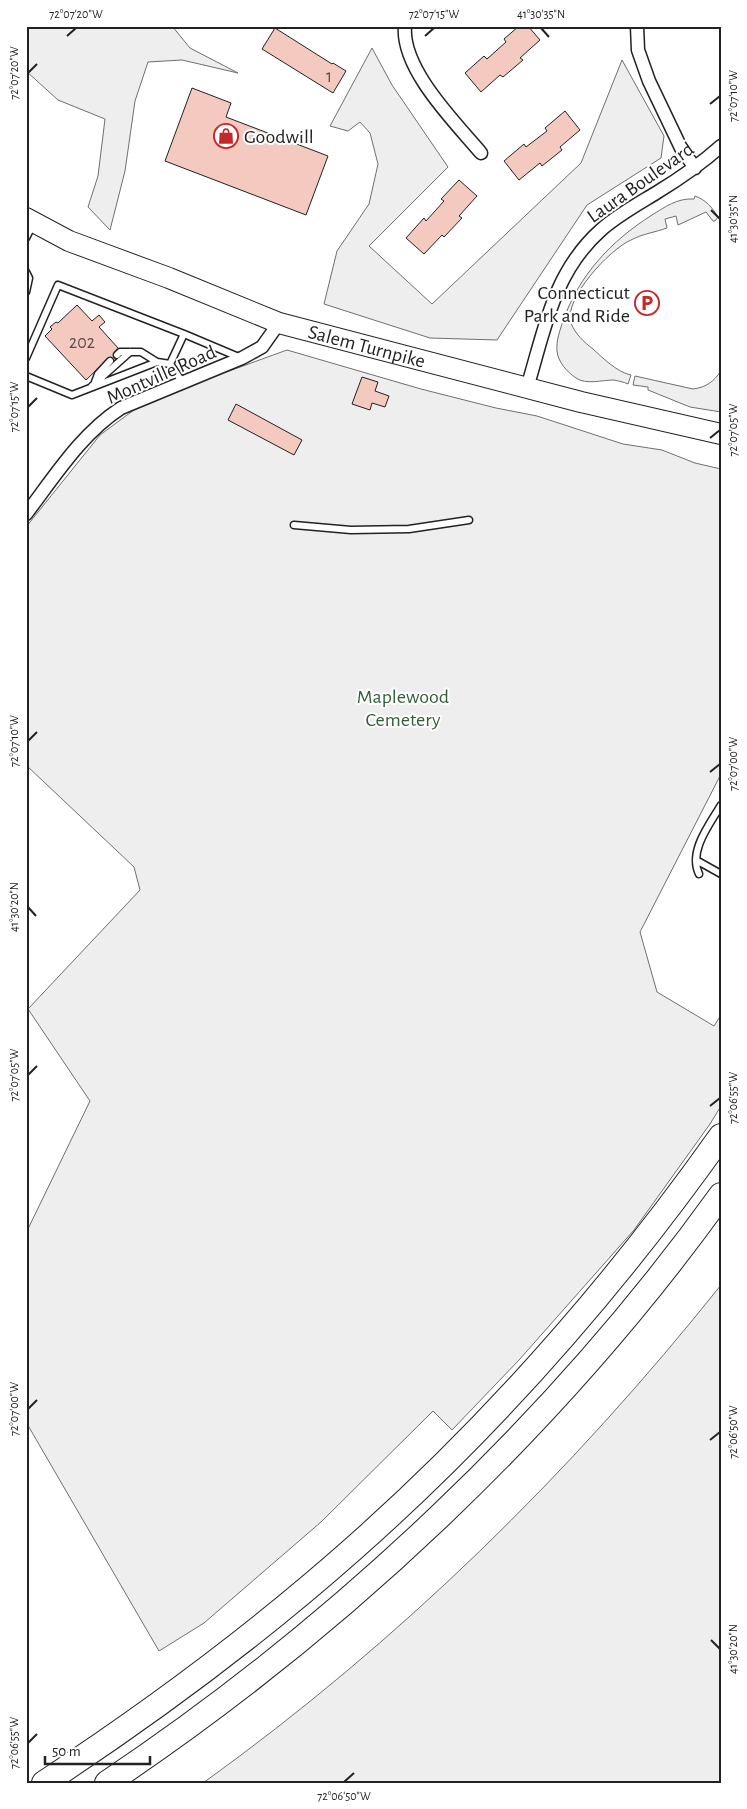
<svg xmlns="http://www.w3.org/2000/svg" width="747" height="1809" viewBox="0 0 747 1809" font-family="'Alegreya Sans',sans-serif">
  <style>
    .green { fill: #eee; stroke: #6f6f6f }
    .building { fill: #f3c9c0; stroke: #222 }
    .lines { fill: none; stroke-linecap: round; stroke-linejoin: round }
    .lane-casing { stroke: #222; stroke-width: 9 }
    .street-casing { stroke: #222; stroke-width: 15 }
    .primary-casing { stroke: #222; stroke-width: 22 }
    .highway-casing { stroke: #222; stroke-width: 26 }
    .lane { stroke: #fff; stroke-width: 6 }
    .street { stroke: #fff; stroke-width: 12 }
    .primary { stroke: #fff; stroke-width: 20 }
    .highway { stroke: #fff; stroke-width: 24 }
    .ticks { fill: none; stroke: #222; stroke-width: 2 }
    .labels { text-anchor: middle; stroke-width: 4; stroke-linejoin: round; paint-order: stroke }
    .number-label { font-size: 18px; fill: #564c4a }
    .poi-label { font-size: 20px; fill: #222; stroke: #fff; text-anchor: start }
    .street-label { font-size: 20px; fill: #222; stroke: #fff }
    .park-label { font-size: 20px; fill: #2f5e38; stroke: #fff }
    .neatline { fill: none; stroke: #222; stroke-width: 2 }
    .ticks-label { font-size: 12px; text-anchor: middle; fill: #222 }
  </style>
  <rect width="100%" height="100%" fill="#fff"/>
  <!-- green -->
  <path class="green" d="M26 26H172L190 48 238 73 182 60 148 62 135 101 125 171 110 230 88 207 98 176 105 119 58 100 26 71Z
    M372 48 392 85 448 167 369 246 432 304 581 163 622 60 664 136 661 158 587 205 497 340 430 338 324 304 337 251 369 204 378 164 370 133 360 122 348 131 330 126Z
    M695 196C706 200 712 207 718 217L715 221H713L706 212 678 225 676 216 665 219 667 228C656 232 642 234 631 240 610 249 563 299 571 323 575 334 584 342 593 349 604 359 617 372 631 375L628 384C624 382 618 381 614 380 602 380 586 385 576 378 567 372 558 362 557 351 556 341 560 330 563 321 579 275 611 241 652 215 665 207 677 198 694 199Z
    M287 350 421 389 496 408 537 416 623 444 662 450 695 463 721 469V774L640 932 657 992 714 1026 721 1015V1106L710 1124 634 1230 519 1360 452 1430 433 1411 321 1522 204 1623 159 1651 26 1422V1233L90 1101 28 1009 140 890 134 867 26 765V527L100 435 138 407 207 379Z
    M721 371V412L690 407 648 390V387L633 385 635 376 693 389C707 387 713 382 721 371Z
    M721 1285V1783H203C399 1642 571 1473 721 1285Z"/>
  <!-- building -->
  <path class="building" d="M519 26H528L540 40 520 58 523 60 503 77 500 75 481 92 465 73 484 56 487 59 506 42 504 39Z
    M275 28 332 64 333 63 346 71 333 93 262 49Z
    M192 88 231 103 226 117 328 156 306 215 165 161Z
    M565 111 580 130 560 147 562 150 542 166 540 163 519 180 504 161 524 144 526 147 547 131 545 128Z
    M459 180 477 196 459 216 462 218 444 237 442 235 424 254 406 238 424 218 426 221 444 201 441 199Z
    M77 305 92 321 99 315 105 322 99 327 119 349 115 352 121 359 114 365 108 359 86 380 45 336 52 329 50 327 56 322 58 323Z
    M362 377 378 382 375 391 389 396 385 407 372 403 370 410 352 404Z
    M236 404 302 440 294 455 228 420Z"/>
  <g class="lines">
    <defs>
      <path id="lane" d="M26 238 32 226
        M26 272 29 278 26 292
        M117 355 120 352H141L157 362
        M26 358 58 285 184 334 241 358
        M170 364 184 334
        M26 376 72 395 157 362 170 364 183 383
        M95 382 98 374 110 361
        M92 386 130 352
        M294 525 351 530 409 529 469 520
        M696 860 721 874
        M699 874C688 851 710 824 721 805"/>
      <path id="street" d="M405 26C401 69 455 122 481 153
        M637 26 638 50 649 81 681 148 695 168
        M527 388C545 329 553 272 602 229 618 215 638 204 656 193 679 179 701 164 721 146
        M26 514C55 476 81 434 121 408L242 358 262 347 279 323"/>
      <g id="primary">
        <path id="s1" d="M26 218 69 241 169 278 279 323 581 402 721 434"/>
      </g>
      <path id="highway" d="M44 1783C152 1712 256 1635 353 1549 491 1427 614 1287 721 1136
        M107 1783C339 1628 558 1422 721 1195"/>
    </defs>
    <!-- lane casing -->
    <use href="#lane" class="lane-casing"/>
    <!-- street casing -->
    <use href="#street" class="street-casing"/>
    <!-- primary casing -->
    <use href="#primary" class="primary-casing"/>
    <!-- highway casing -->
    <use href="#highway" class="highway-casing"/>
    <!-- lane -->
    <use href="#lane" class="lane"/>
    <!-- street -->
    <use href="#street" class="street"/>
    <!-- primary -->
    <use href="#primary" class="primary"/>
    <!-- highway -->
    <use href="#highway" class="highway"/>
  </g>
  <!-- ticks -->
  <path class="ticks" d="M541 28 549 37M67 36 76 28M425 36 434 28M28 73 37 64M710 104 720 96M711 210 720 219M28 407 37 398M710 438 720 430M28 741 37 732M710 772 720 764M28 907 36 916M28 1075 37 1066M710 1106 720 1098M28 1409 37 1400M710 1440 720 1432M711 1640 720 1649M28 1743 37 1734M344 1782 354 1773"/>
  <!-- icons -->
  <defs>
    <symbol id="shop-ring" viewBox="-11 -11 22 22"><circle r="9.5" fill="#fff" stroke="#c62828" stroke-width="1.5"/><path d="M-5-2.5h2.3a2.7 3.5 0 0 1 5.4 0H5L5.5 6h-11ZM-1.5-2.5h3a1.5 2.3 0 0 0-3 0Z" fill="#c62828"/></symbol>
    <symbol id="parking-ring" viewBox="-11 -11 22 22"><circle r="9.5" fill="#fff" stroke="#c62828" stroke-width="1.5"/><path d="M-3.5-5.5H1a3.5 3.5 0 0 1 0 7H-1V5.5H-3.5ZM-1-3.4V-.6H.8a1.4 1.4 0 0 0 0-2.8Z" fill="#c62828"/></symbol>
  </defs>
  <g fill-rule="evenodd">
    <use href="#shop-ring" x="212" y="122" width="28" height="28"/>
    <use href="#parking-ring" x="633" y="289" width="28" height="28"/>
  </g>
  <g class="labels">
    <!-- number labels -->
    <g class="number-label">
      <text x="329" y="82">1</text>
      <text x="82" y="348">202</text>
    </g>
    <!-- poi labels -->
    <g class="poi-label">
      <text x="244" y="143">Goodwill</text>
      <text x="630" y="299" text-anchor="end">Connecticut<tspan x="630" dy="23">Park and Ride</tspan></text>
    </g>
    <!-- street labels -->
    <g class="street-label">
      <text transform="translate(640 182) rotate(-35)" y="7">Laura Boulevard</text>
      <text dy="7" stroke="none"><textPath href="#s1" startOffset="365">Salem Turnpike</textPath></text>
      <text transform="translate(161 374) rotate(-24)" y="7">Montville Road</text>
    </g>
    <!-- park labels -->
    <g class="park-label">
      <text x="403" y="703">Maplewood<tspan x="403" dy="23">Cemetery</tspan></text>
    </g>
  </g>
  <!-- border -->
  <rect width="747" height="1809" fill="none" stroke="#ffffff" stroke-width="55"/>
  <!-- scale -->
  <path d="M45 1756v8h105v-8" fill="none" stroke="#222222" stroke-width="2.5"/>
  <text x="52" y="1756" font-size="15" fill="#222222" stroke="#ffffff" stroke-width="4" paint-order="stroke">50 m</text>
  <rect x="28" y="28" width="692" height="1754" class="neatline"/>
  <g class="ticks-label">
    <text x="76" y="18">72°07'20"W</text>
    <text x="434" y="18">72°07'15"W</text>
    <text x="541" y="18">41°30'35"N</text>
    <text transform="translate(14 73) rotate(-90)" y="4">72°07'20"W</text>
    <text transform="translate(733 96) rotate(-90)" y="4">72°07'10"W</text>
    <text transform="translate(733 219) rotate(-90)" y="4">41°30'35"N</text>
    <text transform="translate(14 407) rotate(-90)" y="4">72°07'15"W</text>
    <text transform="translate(733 430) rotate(-90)" y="4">72°07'05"W</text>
    <text transform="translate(14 741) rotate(-90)" y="4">72°07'10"W</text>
    <text transform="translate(733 764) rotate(-90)" y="4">72°07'00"W</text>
    <text transform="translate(14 907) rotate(-90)" y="4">41°30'20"N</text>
    <text transform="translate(14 1075) rotate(-90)" y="4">72°07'05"W</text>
    <text transform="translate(733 1098) rotate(-90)" y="4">72°06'55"W</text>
    <text transform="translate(14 1409) rotate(-90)" y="4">72°07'00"W</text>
    <text transform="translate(733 1432) rotate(-90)" y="4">72°06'50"W</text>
    <text transform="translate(733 1649) rotate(-90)" y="4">41°30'20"N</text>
    <text transform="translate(14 1743) rotate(-90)" y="4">72°06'55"W</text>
    <text x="344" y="1800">72°06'50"W</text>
  </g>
</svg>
